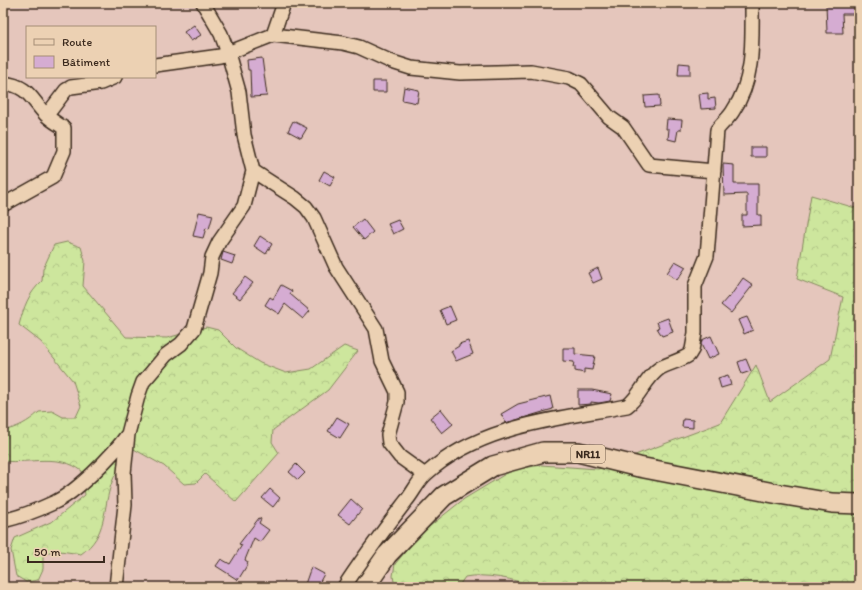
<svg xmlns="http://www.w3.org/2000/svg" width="862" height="590" viewBox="0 0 862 590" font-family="Itim,sans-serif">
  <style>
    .forest { fill: url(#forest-crowns); stroke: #84885e }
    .building { fill: #d5acd2; stroke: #3b2a1e }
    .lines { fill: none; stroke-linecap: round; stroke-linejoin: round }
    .minor-casing { stroke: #3b2a1e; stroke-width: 16 }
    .highway-casing { stroke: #3b2a1e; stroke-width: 22 }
    .minor { stroke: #ecd1b3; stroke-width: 13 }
    .highway { stroke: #ecd1b3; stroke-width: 19 }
    .labels { text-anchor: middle; stroke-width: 3; stroke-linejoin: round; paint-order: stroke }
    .shield { fill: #ecd1b3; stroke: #705c4b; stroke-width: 1 }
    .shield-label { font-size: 11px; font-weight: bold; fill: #3b2a1e }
  </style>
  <defs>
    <pattern id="forest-crowns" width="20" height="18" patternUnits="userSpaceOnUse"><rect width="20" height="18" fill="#cde69d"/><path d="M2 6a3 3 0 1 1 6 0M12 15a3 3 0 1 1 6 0" fill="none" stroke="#b1c587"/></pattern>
  </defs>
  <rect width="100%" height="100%" fill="#e5c6bc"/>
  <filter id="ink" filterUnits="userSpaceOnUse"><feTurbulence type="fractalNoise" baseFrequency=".025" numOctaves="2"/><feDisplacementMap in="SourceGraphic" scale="8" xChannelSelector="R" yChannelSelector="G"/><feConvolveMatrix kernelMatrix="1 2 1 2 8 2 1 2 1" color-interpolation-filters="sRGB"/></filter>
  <g filter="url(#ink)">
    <!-- forest -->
    <path class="forest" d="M811 195 859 209V587H533C518 579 482 573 465 577L458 587H395L393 576 395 564 420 534 464 499 512 470 541 465 598 469 720 423 756 365 770 402 830 359 843 297 797 279Z
      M67 242 81 247 85 261 83 286 126 337 167 338 206 327 218 330 236 348 260 363 286 373 311 369 344 346 358 351 328 390 273 430 272 442 279 453 236 502 205 474 196 483 184 484 164 466 132 448C126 459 116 471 112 482 102 509 108 535 81 554L53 550 43 556V569L38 580 26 582 16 576 11 550 15 538 53 521 85 495 82 471C59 453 30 464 3 461V431C18 427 27 423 39 412L52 411 63 417H76L81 406 73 381 41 342 19 325C24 307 28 294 42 281L43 269 54 245Z"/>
    <!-- building -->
    <path class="building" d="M826 3H859V14H842L843 33H827Z
      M194 25 201 35 191 41 184 32Z
      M262 58 267 96 251 97 250 70H248L247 60Z
      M679 63 690 64V75H678Z
      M373 81H386V92H373Z
      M404 87 419 90 417 103 402 100Z
      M708 93V99L715 98 716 108 701 109 699 94Z
      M659 95 660 106 645 107 644 96Z
      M667 119 682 120 681 130H678L676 141 668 139 669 129H666Z
      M293 121 307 128 301 138 288 131Z
      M751 147H766V157H751Z
      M723 164 734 165V184H758V215H761V225L742 226V215H747V194L724 195Z
      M324 171 335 177 330 186 319 180Z
      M199 212 213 215 209 229 206 228 203 238 193 236Z
      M363 219 373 232 364 240 353 227Z
      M398 220 403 229 393 234 388 224Z
      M260 236 272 244 266 254 254 246Z
      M223 252 235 256 232 264 221 260Z
      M675 261 686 267 677 280 667 273Z
      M598 268 602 279 593 283 588 273Z
      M245 277 253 283 240 299 232 293Z
      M743 278 753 285 731 313 721 305 728 297 729 298Z
      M281 285 292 291 290 294 310 311 303 319 285 304 279 314 265 305 270 297 273 299Z
      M450 306 456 320 446 324 440 310Z
      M747 317 753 330 744 334 738 320Z
      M668 318 673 332 662 336 657 328 659 327 657 322Z
      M711 336 719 354 708 359 701 344 702 340Z
      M468 341 473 354 456 361 451 351 459 346V344Z
      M563 348H575V354L595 356 592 370 584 369V373L575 371V367H573L574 362 563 361Z
      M746 359 751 371 742 374 738 362Z
      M728 375 731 385 721 388 718 378Z
      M578 390H592L612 394 610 401 599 403 591 402V404L578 405Z
      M550 396 553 409 506 423 501 414 518 404Z
      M441 409 453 424 442 433 430 418Z
      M337 417 349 424 340 438 328 431Z
      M683 419 693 420V428L682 427Z
      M296 464 305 473 298 480 289 472Z
      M270 489 280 498 273 507 262 498Z
      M351 499 362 509 350 524 338 515Z
      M259 518 261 519 259 523 269 530 260 542 254 538 245 560 248 562 246 567 238 580 216 566 221 559 230 564 242 545 239 544Z
      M311 567 324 574 317 587H304Z"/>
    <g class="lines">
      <defs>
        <path id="minor" d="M273 35 343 43 359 47 392 62 411 68 460 73 531 71 569 78 581 84 609 117 623 127 649 165 714 171
          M155 65 220 56 273 35 284 3
          M3 83C29 86 30 98 46 115 51 120 58 124 64 128V151L53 177 3 205
          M47 115 66 90 71 87 101 83 115 77
          M253 171 295 198 306 207 314 218 336 267 376 329 382 361 397 392V402L388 435 389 443 400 457 425 475
          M3 521C19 517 38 510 53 503 76 493 113 455 128 434
          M116 587 125 505 124 473 128 434 138 396 143 382 150 374 166 355 181 344 194 329 210 273 212 257 219 242 244 206 253 171 244 135 239 92 228 53 221 34 203 3
          M344 587C364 556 384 530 406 501 413 493 418 481 426 474 480 425 558 419 627 406 641 396 645 378 660 368 669 363 680 361 689 355L692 350 695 333V286L707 256 717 130C722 123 729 118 733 111 755 79 752 39 752 3"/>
        <path id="highway" d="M365 587 387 555 444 496 493 466 543 452H578L639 467 779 494 832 503 859 504"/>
      </defs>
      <!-- minor casing -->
      <use href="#minor" class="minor-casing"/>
      <!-- highway casing -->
      <use href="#highway" class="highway-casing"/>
      <!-- minor -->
      <use href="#minor" class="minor"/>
      <!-- highway -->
      <use href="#highway" class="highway"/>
    </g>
  </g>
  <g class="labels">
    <!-- shield labels -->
    <rect class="shield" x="571" y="445" width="34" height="18" rx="3"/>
    <g class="shield-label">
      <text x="588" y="458">NR11</text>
    </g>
  </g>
  <!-- margin -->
  <rect width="862" height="590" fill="none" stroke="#ecd1b3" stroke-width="16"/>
  <rect x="8" y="8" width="846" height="574" fill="none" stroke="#3b2a1e" stroke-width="1.5" filter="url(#ink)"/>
  <!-- legend -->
  <rect x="26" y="26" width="130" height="52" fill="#ecd1b3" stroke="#a58e77"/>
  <rect x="34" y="39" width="20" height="6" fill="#ecd1b3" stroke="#a58e77"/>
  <text x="62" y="46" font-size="12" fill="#3b2a1e">Route</text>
  <rect x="34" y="56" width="20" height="12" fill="#d5acd2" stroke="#a58e77"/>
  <text x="62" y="66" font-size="12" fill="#3b2a1e">Bâtiment</text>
  <!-- scale -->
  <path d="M28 556v6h76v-6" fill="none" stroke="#3b2a1e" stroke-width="2"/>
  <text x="34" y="556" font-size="12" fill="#3b2a1e" stroke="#ecd1b3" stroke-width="3" paint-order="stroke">50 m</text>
</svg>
